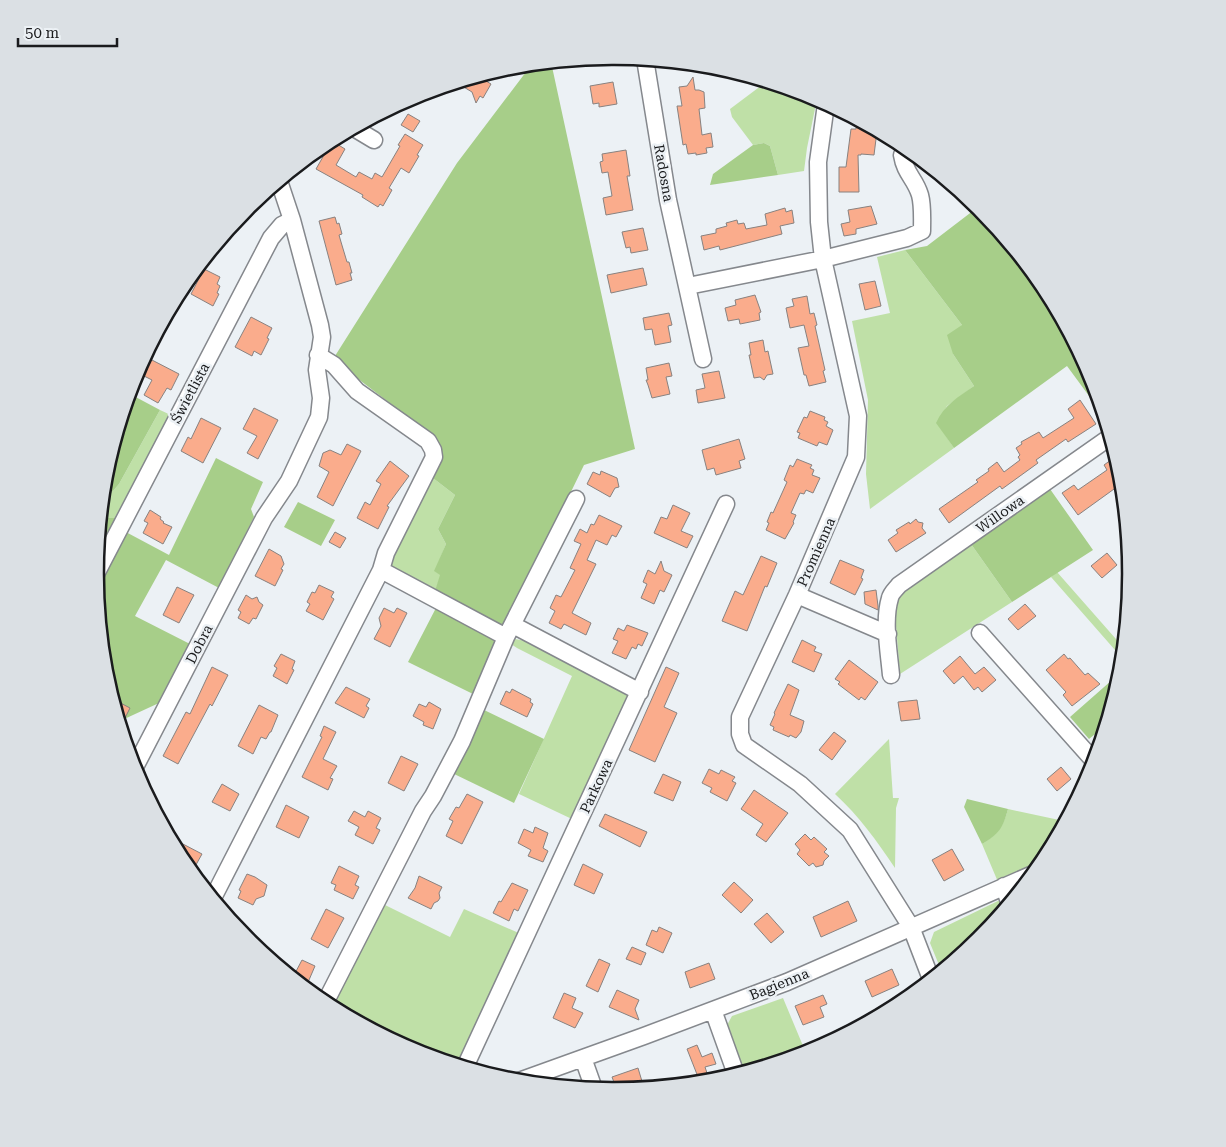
<svg xmlns="http://www.w3.org/2000/svg" width="1226" height="1147" viewBox="0 0 1226 1147" font-family="'Roboto Serif',serif">
  <style>
    .green { fill: #bfe0a7 }
    .forest { fill: #a7ce89 }
    .building { fill: #faac8c; stroke: #888280 }
    .lines { fill: none; stroke-linecap: round; stroke-linejoin: round }
    .minor-casing { stroke: #85888d; stroke-width: 19 }
    .minor { stroke: #fff; stroke-width: 16 }
    .labels { text-anchor: middle; stroke-width: 5; stroke-linejoin: round; paint-order: stroke }
    .street-label { font-size: 14px; fill: #1a1b1d; stroke: #ecf1f5 }
    .rim { fill: none; stroke: #1a1b1d; stroke-width: 2.5 }
  </style>
  <rect width="100%" height="100%" fill="#ecf1f5"/>
  <!-- green -->
  <path class="green" d="M766 82 817 99 807 148 804 171 778 175 770 146 764 143 753 145 732 117 730 109Z
    M905 250 962 325 953 354 974 386 947 406 937 423 954 448 870 509 866 474 868 400 852 321 890 313 877 257Z
    M160 410 173 416 119 518H107L101 522 103 496 107 498 119 484Z
    M429 475 455 495 438 529 446 544 435 571 441 575 434 594 392 568 389 561Z
    M971 544 1012 602 900 674 894 602 897 595Z
    M1057 572 1123 647 1122 658 1051 577Z
    M515 639 532 642 626 692 628 697 574 820 519 794 572 676 517 648 511 644Z
    M889 739 893 798H899L896 808 895 868C877 841 859 816 835 794Z
    M1008 809 1064 821 1043 862 998 882 982 844C997 835 1004 825 1008 809Z
    M1002 899 1005 908 979 939 941 970 930 943 934 932Z
    M385 905 450 937 464 909 521 934 458 1065 415 1051 331 1007Z
    M783 998 806 1053 742 1072 726 1027 732 1016Z"/>
  <!-- forest -->
  <path class="forest" d="M551 62 635 449 584 465 504 630 434 594 440 575 434 571 446 544 438 529 455 495 429 475V433L353 375 335 356 457 163 532 64Z
    M764 143 770 146 778 175 710 185 713 174 753 145Z
    M978 207 1043 286 1091 376 1103 415 1067 366 954 448 936 423C944 405 958 397 974 386L953 354 947 335 962 325 905 250 927 246Z
    M130 394 160 410 119 484 107 498 103 496 106 472Z
    M216 458 263 482 251 509 254 517 219 588 166 560 135 616 190 644 159 703 120 721 106 674 97 586 124 531 169 555Z
    M1050 489 1093 550 1012 602 971 544Z
    M298 502 335 520 321 546 284 527Z
    M107 518H119L97 561 101 522Z
    M437 606 497 637 498 642 473 694 408 662Z
    M1120 673 1105 726 1089 739 1070 717Z
    M482 709 544 739 514 803 450 772Z
    M967 799 1008 809C1003 828 999 834 982 844L964 807Z"/>
  <!-- building -->
  <path class="building" d="M491 73 486 81 491 84 483 98 480 96 476 103 472 92 457 83Z
    M693 77 695 90H699L704 92 705 108 699 109 702 135 711 133 713 147 706 148 707 153 696 155V153L688 154 686 144 683 145 677 106H682L679 87 687 86Z
    M613 82 617 104 599 107V103L593 104 590 86Z
    M408 114 420 121 413 132 401 125Z
    M857 123 864 124 877 131 874 155 861 154V155H858L859 192H839V167H846L851 129H856Z
    M405 134 423 145 417 155 419 156 409 173 401 168 389 188 392 190 383 206 380 204 378 207 362 197 363 195 316 169 332 141 345 149 336 165 356 177 359 172 372 179 375 173 382 177 400 146 398 145Z
    M626 150 630 176H627L633 210 606 215 603 198 612 196 608 172 602 173 600 162 603 161 602 154Z
    M871 206 877 224 856 229V234L844 236 841 224 850 222 848 210Z
    M785 208 786 212 792 210 794 223 780 226 782 234 720 250 719 246 704 250 701 236 716 233V229L727 226 726 223 737 220 738 224 744 223 746 229 767 225 765 214Z
    M335 217 337 224 339 223 342 234 339 235 341 242 347 262H349L352 273H350L352 280 336 285 319 221Z
    M643 228 648 250 631 253 630 247 626 248 622 232Z
    M643 268 647 285 611 293 607 275Z
    M204 269 220 277 217 284 220 286 217 293 219 294 213 306 191 294Z
    M875 281 881 306 865 310 859 284Z
    M755 295 761 312 759 313 760 320 740 324 739 319 728 321 725 308 736 305 735 300Z
    M807 296 810 314 814 313 817 325 815 326 825 370 823 371 826 382 809 386 806 375H804L798 348 809 346 804 325 790 328 786 308 794 306 792 299Z
    M669 313 672 325 668 326 671 342 655 345 652 329 645 330 643 318Z
    M251 317 272 328 267 338 269 339 261 355 254 351 252 356 235 347Z
    M763 340 765 352 768 351 773 374 767 375 764 380 760 377 754 378 749 355H751L749 343Z
    M150 359 179 374 171 390 167 388 158 403 144 395 152 380 142 375Z
    M669 363 672 376 666 377 670 394 652 398 648 385 646 380H648L646 368Z
    M719 371 725 398 698 403 696 390 705 388 702 374Z
    M1080 400 1096 424 1068 442 1066 439 1036 460 1038 463 1002 489 1000 486 949 523 939 509 978 482 976 480 989 471 988 469 997 462 1004 472 1020 460 1018 457 1020 455 1016 448 1022 444 1021 442 1039 432 1043 438 1074 418 1068 409Z
    M254 408 278 420 258 459 247 453 257 436 243 429Z
    M810 411 825 417 824 420 828 422 826 426 833 430 827 445 819 442 817 446 798 438 800 433 797 432 804 417 807 418Z
    M201 418 221 428 203 463 181 451 188 437 191 439Z
    M739 439 745 459 739 461 741 468 716 475 714 468 707 470 702 450Z
    M347 444 361 451 333 506 317 497 329 472 319 466 323 453 330 450 341 455Z
    M1115 457 1120 473 1121 484 1078 515 1062 493 1074 485 1078 490 1107 470 1104 465Z
    M797 459 812 465 810 468 814 470 812 475 820 478 813 493 806 490 804 494 800 493 791 513 796 515 793 522 794 523 785 539 766 530 769 523 767 522 771 512 773 513 787 482 784 480 790 465 793 467Z
    M390 461 409 476 387 506 389 507 378 529 357 518 365 502 370 505 381 484 376 481Z
    M601 471 617 478 619 487 615 488 610 497 587 484 593 472 600 475Z
    M673 505 690 513 681 531 693 536 687 548 654 533 661 517 667 519Z
    M150 510 161 517 160 519 164 522 163 523 172 527 163 544 143 533 148 523 144 521Z
    M599 515 622 526 616 537 612 535 607 545 596 540 587 560 596 564 572 613 591 623 586 635 564 624 561 629 549 623 555 611 550 608 556 595 561 597 575 570 570 568 581 544 574 541 580 529 587 533 591 524 594 525Z
    M916 519 918 522 923 523 922 528 926 533 896 552 888 540 898 533 896 530 909 522 910 524Z
    M335 532 346 538 340 548 329 542Z
    M269 549 281 556 284 564 281 569 283 570 275 586 255 576Z
    M1107 553 1117 565 1102 578 1091 566Z
    M761 556 777 563 767 587 765 586 747 631 722 621 735 591 743 595Z
    M840 560 864 570 861 578 863 579 855 595 830 583Z
    M661 561 664 571 672 575 664 592 660 590 654 604 641 598 647 584 643 582 648 570 655 574Z
    M319 585 334 592 331 597 334 599 323 620 306 611 310 604 307 602 312 592 315 593Z
    M177 587 194 595 179 623 163 615Z
    M876 590 878 606V610L865 604 864 592Z
    M246 595 252 599 257 597 259 602 263 605 256 619 253 618 249 624 238 618 241 612 238 610Z
    M1025 604 1036 616 1018 630 1008 619Z
    M384 608 394 613 397 608 407 613 390 647 374 639 381 626 379 618Z
    M627 625 648 633 642 646 638 644 636 649 632 647 626 659 612 653 618 641 613 639 618 628 624 631Z
    M802 640 816 647 814 651 822 654 814 672 792 662Z
    M281 654 295 661 292 669 294 670 287 684 273 676 277 668 274 666Z
    M1064 654 1068 659 1070 658 1085 675 1088 673 1100 684 1072 706 1063 695 1066 692 1046 670Z
    M960 656 975 674 984 667 996 680 982 692 978 687 974 690 963 676 954 684 943 671Z
    M849 660 878 682 865 700 861 697 859 700 838 684 840 682 835 679Z
    M212 667 228 675 212 706 210 704 178 764 163 756 186 712 190 714Z
    M666 667 679 673 664 707 677 713 655 762 629 750Z
    M788 684 799 690 790 715 804 721 801 732 796 738 790 735 789 737 773 730 774 727 770 725 775 714 774 713Z
    M346 687 370 699 366 706 369 708 364 718 335 703Z
    M512 689 531 699 530 702 533 704 527 717 500 704 506 691 510 693Z
    M113 699 130 708 121 726Z
    M917 700 920 719 901 721 898 702Z
    M429 702 441 709 433 729 423 725 424 722 413 716 419 704 426 707Z
    M259 705 278 715 271 732H270L266 739 261 737 253 754 238 746Z
    M324 726 336 732 323 759 337 766 330 778 333 779 328 790 302 777 322 737 320 736Z
    M834 732 846 741 832 760 819 750Z
    M401 756 418 764 404 791 388 783Z
    M1061 767 1071 779 1057 791 1047 779Z
    M709 769 719 774 721 770 735 777 732 781 736 783 727 801 710 792 712 788 702 783Z
    M663 774 681 782 673 801 654 793Z
    M222 784 239 794 230 811 212 802Z
    M754 790 788 813 766 842 756 835 763 824 741 809Z
    M467 794 483 802 462 844 446 836 453 821 449 819 456 807 459 808Z
    M286 805 309 817 299 838 276 827Z
    M354 811 365 817 368 811 381 818 376 828 380 830 373 844 355 835 359 827 348 821Z
    M605 814 647 832 640 847 599 826Z
    M535 827 548 833 543 848 548 851 543 862 528 856 531 850 518 843 524 829 533 833Z
    M805 834 811 840 814 837 827 849 824 852 829 856 824 861 823 865 816 867 813 863 809 866 797 854 800 850 795 844Z
    M181 843 202 854 192 872 183 861 177 850Z
    M952 849 964 870 944 881 932 860Z
    M583 864 603 874 594 894 574 885Z
    M339 866 359 876 355 885 359 887 353 899 334 890 336 885 331 883Z
    M247 874 255 877 267 885 264 896 256 899 253 905 238 898 241 891 239 890Z
    M419 876 442 887 439 893 440 898 438 901 434 903 431 909 408 898 415 888Z
    M734 882 753 900 741 913 722 895Z
    M512 883 528 890 518 911 514 909 509 921 493 913 499 901 501 902Z
    M848 901 857 921 821 937 813 917Z
    M326 909 344 918 328 948 311 939Z
    M767 913 784 932 771 943 754 924Z
    M659 927 672 933 663 953 646 945 652 930 657 932Z
    M632 947 646 953 641 965 626 959Z
    M599 959 610 964 598 992 586 986Z
    M302 960 315 966 306 987 293 977Z
    M709 963 715 979 690 988 685 972Z
    M892 969 899 985 872 997 865 981Z
    M617 990 639 1000 635 1009 639 1020 609 1007Z
    M564 993 576 998 572 1008 583 1013 575 1028 553 1018Z
    M823 995 827 1004 820 1007 824 1017 803 1025 795 1006Z
    M697 1045 702 1057 712 1053 716 1064 705 1067 709 1079 700 1082 687 1049Z
    M638 1068 644 1088 617 1090 612 1077Z"/>
  <g class="lines">
    <defs>
      <path id="minor" d="M645 59 668 200 703 359
        M826 104 818 162 819 222 823 259 858 416 856 457 797 595 740 717V734L744 745 800 784 850 830 911 927 931 979
        M354 128 374 140
        M688 286 823 259 907 238 922 231C922 220 923 206 920 195 915 178 905 174 902 155
        M381 570 506 637
        M96 574 271 238 282 225 292 220
        M797 595 888 634
        M513 625 640 692
        M980 633 1094 761
        M891 675C889 652 883 621 890 598 891 593 896 589 899 585L1110 437
        M134 769 264 518 289 481 319 417 321 398 317 370 322 337 320 325 292 220 279 181
        M1004 886 1009 902
        M213 898 381 570 386 553 434 457 433 450 428 441 357 391 334 365 318 355
        M325 1003 423 811 433 796 462 741 506 637 576 499
        M713 1010 736 1074
        M583 1058 594 1089
        M465 1067 726 504
        M519 1081 644 1036 787 982 1033 874"/>
    </defs>
    <!-- minor casing -->
    <use href="#minor" class="minor-casing"/>
    <!-- minor -->
    <use href="#minor" class="minor"/>
  </g>
  <g class="labels">
    <!-- street labels -->
    <g class="street-label">
      <text transform="translate(664 173) rotate(80)" y="5">Radosna</text>
      <text transform="translate(190 393) rotate(-62)" y="5">Świetlista</text>
      <text transform="translate(1000 514) rotate(-35)" y="5">Willowa</text>
      <text transform="translate(816 552) rotate(-66)" y="5">Promienna</text>
      <text transform="translate(199 644) rotate(-63)" y="5">Dobra</text>
      <text transform="translate(596 786) rotate(-65)" y="5">Parkowa</text>
      <text transform="translate(779 984) rotate(-22)" y="5">Bagienna</text>
    </g>
  </g>
  <!-- crop -->
  <path d="M0 0H1226V1147H0ZM612 65H614A508 508 0 0 1 1122 573V574A508 508 0 0 1 614 1082H612A508 508 0 0 1 104 574V573A508 508 0 0 1 612 65Z" fill="#dbe0e4" fill-rule="evenodd"/>
  <path class="rim" d="M612 65H614A508 508 0 0 1 1122 573V574A508 508 0 0 1 614 1082H612A508 508 0 0 1 104 574V573A508 508 0 0 1 612 65Z"/>
  <!-- scale -->
  <path d="M18 38v8h99v-8" fill="none" stroke="#1a1b1d" stroke-width="2.5"/>
  <text x="25" y="38" font-size="15" fill="#1a1b1d" stroke="#ecf1f5" stroke-width="4" paint-order="stroke">50 m</text>
</svg>
